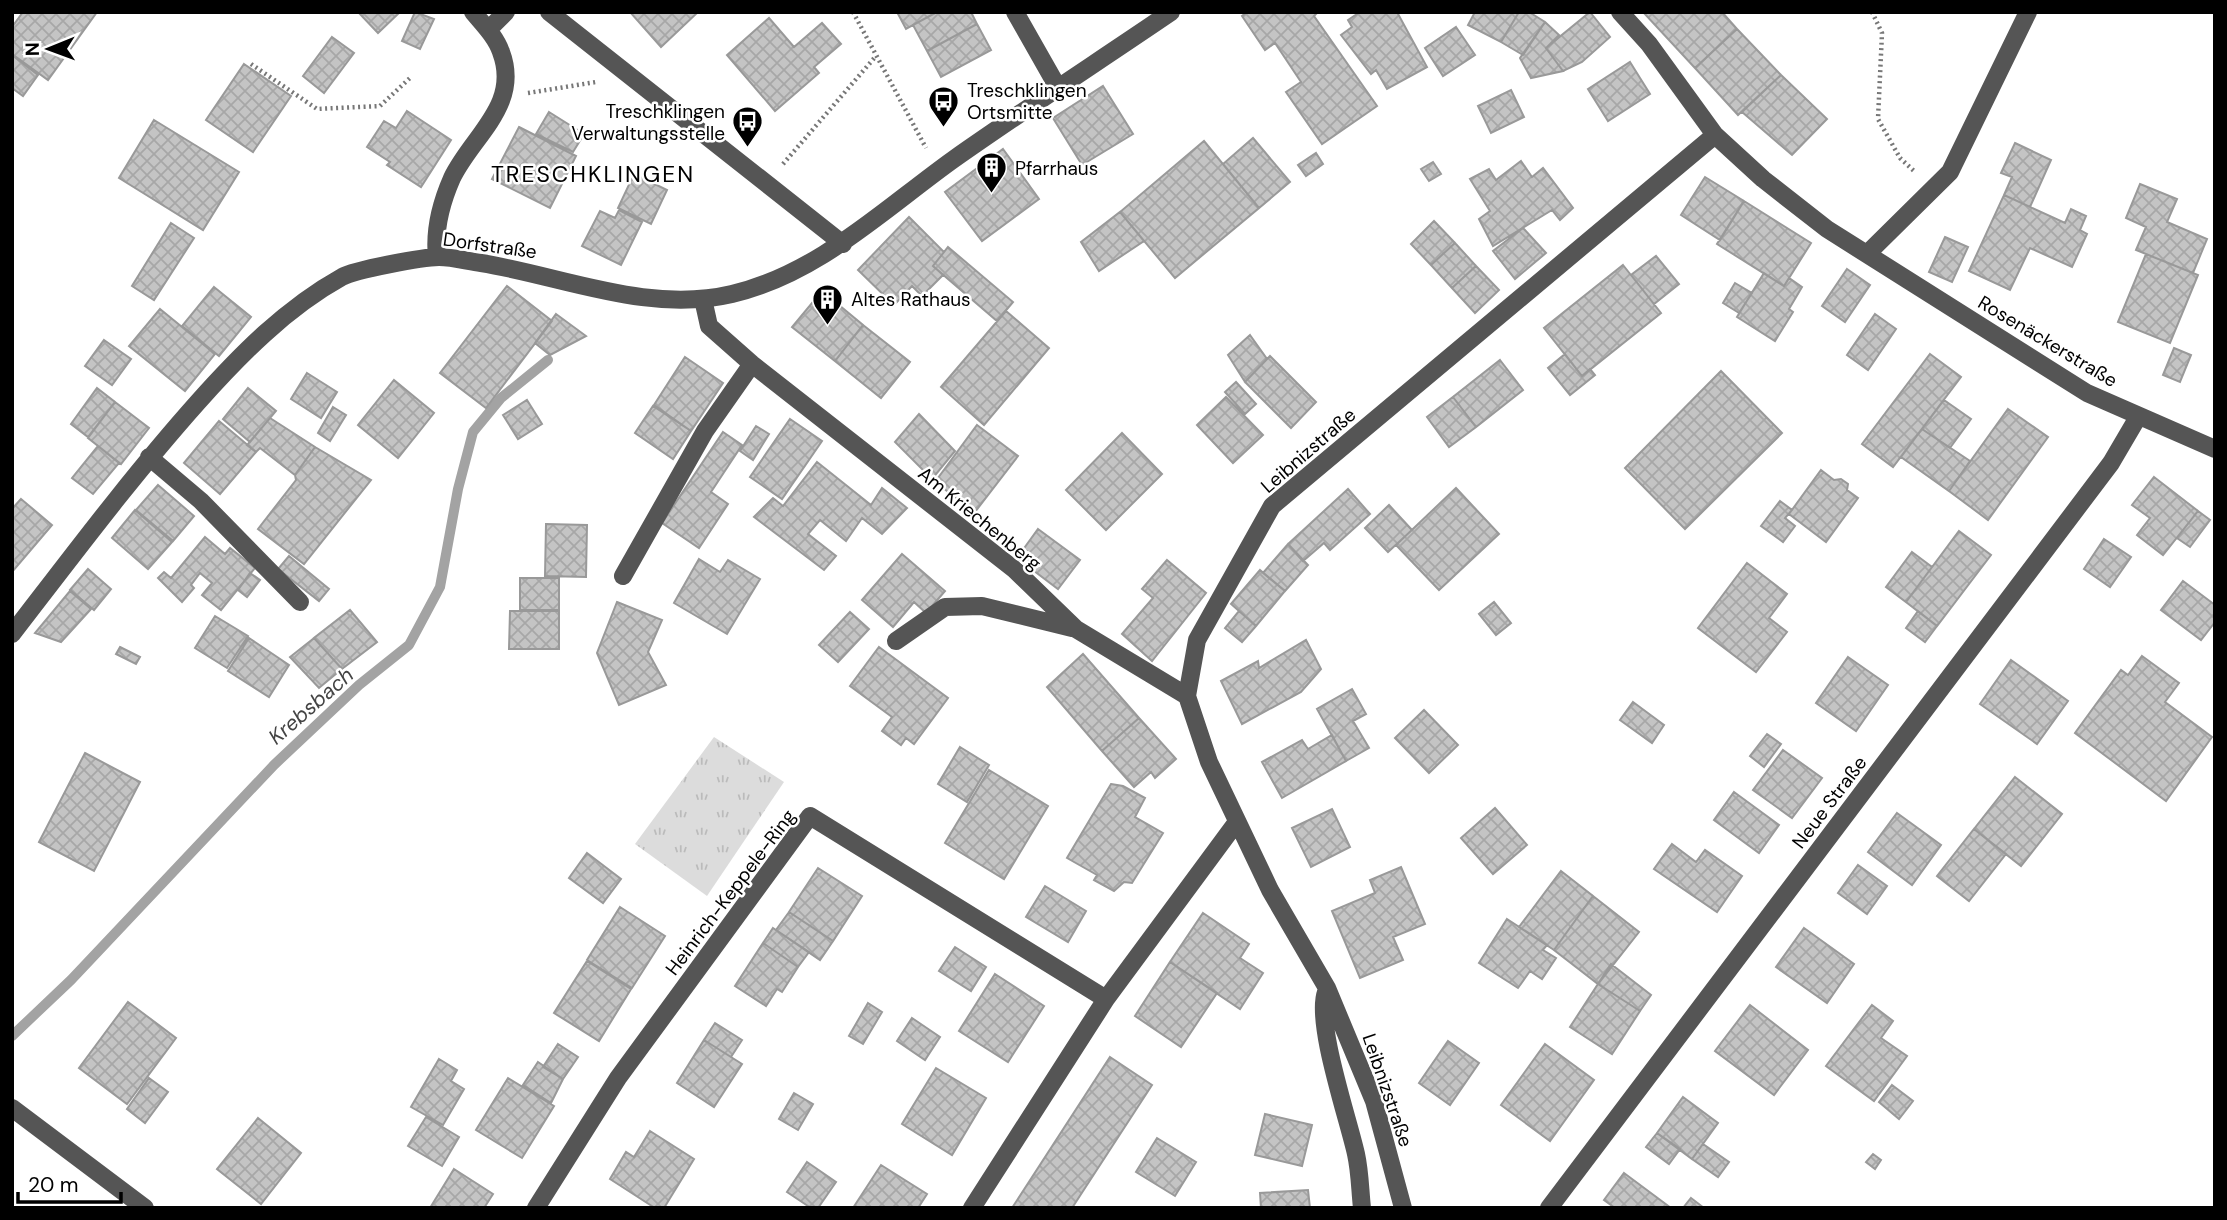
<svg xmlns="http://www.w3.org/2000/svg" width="2227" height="1220" viewBox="0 0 2227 1220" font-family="'DM Sans',sans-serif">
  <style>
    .park { fill: url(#park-tufts) }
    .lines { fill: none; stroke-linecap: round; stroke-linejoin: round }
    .stream { stroke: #a3a3a3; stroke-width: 10 }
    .building { fill: url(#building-cross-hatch); stroke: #999; stroke-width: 2 }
    .path { stroke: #777; stroke-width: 4.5; stroke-dasharray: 2 3.5; stroke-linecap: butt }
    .minor { stroke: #555; stroke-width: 18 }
    .labels { text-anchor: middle; stroke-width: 5; stroke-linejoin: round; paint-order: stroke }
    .poi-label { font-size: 19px; fill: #000; stroke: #fff; text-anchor: start }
    .street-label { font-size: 19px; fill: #000; stroke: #fff }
    .water-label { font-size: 21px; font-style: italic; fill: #444; stroke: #fff }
    .quarter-label { font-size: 23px; letter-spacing: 2px; fill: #000; stroke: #fff }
  </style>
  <defs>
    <pattern id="park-tufts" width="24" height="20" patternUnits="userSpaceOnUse" patternTransform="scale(1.75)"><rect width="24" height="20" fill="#dcdcdc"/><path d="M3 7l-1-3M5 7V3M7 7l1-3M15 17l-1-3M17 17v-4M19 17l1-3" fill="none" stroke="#bbb"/></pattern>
    <pattern id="building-cross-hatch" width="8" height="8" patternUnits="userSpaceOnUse" patternTransform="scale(1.75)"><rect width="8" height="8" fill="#c4c4c4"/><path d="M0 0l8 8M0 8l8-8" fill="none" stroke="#a7a7a7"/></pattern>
  </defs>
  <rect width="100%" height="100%" fill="#fff"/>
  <!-- park -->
  <path class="park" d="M714 737 784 782 707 896 635 844Z"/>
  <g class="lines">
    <!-- stream -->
    <path class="stream" d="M12 1036 71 980 274 765 359 685 409 645 440 587 458 489 473 432 501 398 548 360"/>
  </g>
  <!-- building -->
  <path class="building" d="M23 12H97L48 80 12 54V27Z
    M358 12H400L378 33Z
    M415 12 434 19 420 49 402 41Z
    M630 12H698L661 47Z
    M897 12H937L906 29Z
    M937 12H971L977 24 927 51 913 25Z
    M1247 12H1318L1314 16 1377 106 1322 144 1286 92 1301 82 1275 43 1265 50 1242 16Z
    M1360 12H1397L1427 67 1387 89 1376 70 1371 74 1341 35 1352 27 1348 20Z
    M1475 12H1519L1501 42 1468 25Z
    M1519 12H1529L1545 22 1523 55 1501 42Z
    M1590 12 1610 37 1582 62 1563 71 1546 48Z
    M1643 12H1722L1737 29 1695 68Z
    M769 18 794 47 822 23 841 44 814 67 819 73 775 111 727 55Z
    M1545 22 1559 35 1546 48 1563 71 1531 78 1520 58Z
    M977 24 991 50 941 77 927 51Z
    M1456 27 1475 55 1443 76 1425 48Z
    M1737 29 1781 75 1738 115 1695 68Z
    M332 37 354 53 324 93 303 76Z
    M12 55 38 75 23 96 12 88Z
    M1630 62 1650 94 1608 121 1588 89Z
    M244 64 291 96 253 152 206 120Z
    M1781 75 1827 119 1792 155 1742 112Z
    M1103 86 1133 134 1082 165 1053 118Z
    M1511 90 1524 117 1491 133 1478 106Z
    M407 111 451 140 421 187 387 165 390 162 367 147 384 121 396 128Z
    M549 112 584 134 573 152 536 134Z
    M154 120 239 172 203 230 119 178Z
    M519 127 576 156 550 208 492 179Z
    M1253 138 1290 182 1259 208 1223 164Z
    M1204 141 1259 208 1175 278 1120 212Z
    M2015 143 2051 160 2030 207 2004 195 2012 177 2001 173Z
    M1003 149 1039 199 982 241 945 192Z
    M1316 153 1323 164 1306 176 1298 165Z
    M1521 161 1532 177 1543 168 1573 208 1560 220 1552 210 1493 246 1479 219 1490 211 1470 179 1489 169 1496 180Z
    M1433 162 1441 174 1429 181 1421 169Z
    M634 174 667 190 651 224 618 208Z
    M1705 177 1744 201 1720 240 1681 215Z
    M2140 184 2177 199 2167 222 2207 239 2193 273 2136 250 2146 227 2126 218Z
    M2004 195 2065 223 2071 209 2086 216 2080 230 2087 234 2072 267 2030 248 2010 290 1969 271Z
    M1744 201 1811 243 1784 286 1717 244Z
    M619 210 642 222 621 265 582 246 600 211 615 218Z
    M1120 212 1144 241 1099 271 1081 242Z
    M909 217 944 252 933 266 943 275 922 296 912 286 894 305 858 270Z
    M1434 221 1455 243 1431 265 1411 244Z
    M171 223 194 238 154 300 132 286Z
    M1523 228 1546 253 1515 279 1493 251Z
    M1945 237 1968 247 1952 282 1929 272Z
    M1455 243 1476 266 1452 288 1431 265Z
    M948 247 1013 302 997 321 933 266Z
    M2146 254 2198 275 2170 343 2118 322Z
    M1656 256 1679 284 1654 304 1631 275Z
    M1623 265 1661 313 1582 376 1544 328Z
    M1476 266 1499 290 1475 313 1452 288Z
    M1847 269 1870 285 1845 322 1822 306Z
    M1764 273 1784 286 1789 278 1802 287 1789 309 1793 312 1775 341 1737 317Z
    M1735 283 1752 293 1739 313 1723 303Z
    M507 286 552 321 486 408 440 373Z
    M214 287 251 317 219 356 182 326Z
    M822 291 863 325 835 361 792 327Z
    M160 309 215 354 185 391 129 346Z
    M1006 311 1049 348 984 425 941 387Z
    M556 314 586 336 550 355 535 343Z
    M1875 314 1896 329 1868 370 1847 355Z
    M863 325 910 362 881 398 835 361Z
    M1250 335 1267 359 1245 382 1228 355Z
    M104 340 131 359 112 385 85 366Z
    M2174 348 2191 355 2180 382 2163 375Z
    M1565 354 1582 376 1590 369 1595 375 1570 395 1548 368Z
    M1930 354 1961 377 1893 467 1862 444Z
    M1270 356 1316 402 1291 428 1245 382Z
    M685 357 723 383 691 431 654 405Z
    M1500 360 1523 390 1476 427 1453 397Z
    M1721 371 1782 433 1685 529 1625 468Z
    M307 373 337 392 321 418 291 399Z
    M394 380 434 413 398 458 358 425Z
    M1236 382 1256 404 1245 414 1225 392Z
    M97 388 115 402 88 437 71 424Z
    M248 388 276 411 250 442 223 419Z
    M1226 397 1263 435 1233 463 1197 425Z
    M1453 397 1476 427 1449 447 1427 417Z
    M527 400 542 424 518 439 503 415Z
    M1944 400 1971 419 1950 448 1922 429Z
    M115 402 149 428 121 464 88 438Z
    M653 406 691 431 673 459 635 433Z
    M333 407 346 415 330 441 318 433Z
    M2008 409 2048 437 1988 520 1949 491Z
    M919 414 955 451 932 479 895 442Z
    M270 418 315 447 295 475 260 448 256 452 247 445Z
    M790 419 822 441 782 499 750 477Z
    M219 421 256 452 220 494 184 463Z
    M977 425 1018 456 975 512 935 482Z
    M756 426 769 434 753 460 740 451Z
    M1922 429 1970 461 1949 491 1901 457Z
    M723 432 742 445 711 492 728 504 699 548 662 523Z
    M1122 433 1162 474 1106 530 1066 490Z
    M98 446 119 463 93 494 72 478Z
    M315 447 371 480 304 564 258 529 296 480 295 475Z
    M817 462 871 505 882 488 907 508 882 534 862 518 846 541 820 520 808 534 836 556 824 570 754 517 773 498 783 506Z
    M1821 470 1834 480 1841 479 1848 484 1847 490 1858 498 1826 542 1789 514Z
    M2154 477 2198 511 2163 555 2137 535 2150 518 2132 505Z
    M158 485 194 516 173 541 136 510Z
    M1456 488 1499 534 1439 590 1396 545Z
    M1348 489 1370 514 1330 550 1324 543 1303 561 1288 544Z
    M21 499 52 525 12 572V509Z
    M1780 501 1792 510 1785 518 1795 526 1783 542 1761 526Z
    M1389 505 1412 530 1388 552 1365 528Z
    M135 510 172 542 148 569 112 538Z
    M2198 511 2210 520 2190 547 2177 538Z
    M546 524 587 525 586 577 545 576Z
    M1038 529 1080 560 1058 589 1017 558Z
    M1959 531 1991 555 1937 626 1906 602Z
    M205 537 225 554 230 548 255 568 221 610 202 595 212 583 200 573 191 585 194 588 182 602 158 578 164 572 171 578Z
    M2104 539 2131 557 2110 587 2084 569Z
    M1288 544 1308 565 1285 591 1263 573Z
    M1912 552 1932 567 1906 602 1886 587Z
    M902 554 945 591 926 613 914 602 893 627 862 600Z
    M289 556 329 589 319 601 278 569Z
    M699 559 720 572 728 560 760 579 727 634 674 603Z
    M1167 560 1206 593 1152 661 1122 634 1153 598 1142 589Z
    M1747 563 1787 594 1769 618 1787 632 1756 672 1698 628Z
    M88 569 111 589 94 610 70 590Z
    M1260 570 1285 591 1256 626 1231 604Z
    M250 573 260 580 247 597 238 590Z
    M520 578H559V610H520Z
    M2183 581 2215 605V622L2201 640 2161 610Z
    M70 591 91 609 61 642 35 633Z
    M617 602 662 620 648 652 666 685 619 705 597 653Z
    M1494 602 1511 623 1496 635 1479 614Z
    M350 610 377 642 342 669 314 638Z
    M510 611H559V649H509Z
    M1239 611 1256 626 1242 642 1225 628Z
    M1918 611 1937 626 1925 642 1906 628Z
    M850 612 869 629 838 662 819 645Z
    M215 616 248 636 227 668 195 648Z
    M249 638 289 665 269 697 228 671Z
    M314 638 342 669 319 688 290 657Z
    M1306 640 1321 669 1301 692 1242 724 1221 681 1258 661 1259 668Z
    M120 647 140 657 136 664 116 654Z
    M879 647 948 698 914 744 906 738 901 745 882 731 892 717 850 686Z
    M1083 654 1139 718 1102 751 1047 687Z
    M2142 656 2179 683 2165 702 2212 737 2166 801 2075 733 2121 670 2128 675Z
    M1848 657 1888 685 1856 731 1816 703Z
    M2011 660 2068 701 2037 744 1980 704Z
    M1352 689 1366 714 1353 721 1369 748 1346 761 1317 709Z
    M1633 702 1664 725 1652 743 1620 720Z
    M1424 710 1458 745 1429 773 1395 738Z
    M1139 718 1176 759 1155 778 1151 772 1134 787 1102 751Z
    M1767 734 1781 744 1764 767 1750 756Z
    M1332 735 1346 761 1282 798 1262 762 1302 740 1308 749Z
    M960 747 989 765 967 802 938 784Z
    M1783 750 1822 778 1792 818 1753 790Z
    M85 753 140 782 94 871 39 842Z
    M989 770 1048 806 1004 879 945 843Z
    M2015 777 2062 814 2021 866 1974 829Z
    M1111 784 1123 786 1145 798 1135 817 1163 833 1132 883 1124 882 1114 891 1094 880 1097 875 1067 858Z
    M1734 792 1779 825 1759 853 1714 820Z
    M1495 808 1527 845 1493 874 1461 838Z
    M1332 809 1350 847 1311 867 1292 828Z
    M1897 813 1941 845 1912 885 1868 852Z
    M1974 829 2006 854 1969 901 1937 876Z
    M1672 844 1696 862 1705 850 1742 876 1717 912 1654 869Z
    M587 853 621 879 603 903 569 878Z
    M1858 865 1887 886 1867 914 1838 893Z
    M1401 867 1425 924 1393 937 1403 960 1360 978 1332 911 1375 893 1370 880Z
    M818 868 862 896 833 941 789 912Z
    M1561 871 1593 896 1554 950 1519 927Z
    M1045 886 1086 911 1068 942 1026 917Z
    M1593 896 1639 932 1598 984 1554 950Z
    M620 907 665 936 632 988 587 960Z
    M789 912 833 941 820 960 776 930Z
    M1203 913 1249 944 1240 958 1263 973 1240 1009 1170 962Z
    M1507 919 1547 945 1543 950 1556 958 1542 979 1530 971 1518 988 1479 963Z
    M773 928 809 952 798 967 763 943Z
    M1804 928 1854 964 1827 1003 1776 967Z
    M763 943 798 967 782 992 777 989 766 1006 735 986Z
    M955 947 986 967 971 991 939 971Z
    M587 961 631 989 599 1041 554 1013Z
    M1170 962 1217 993 1181 1047 1135 1016Z
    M1611 964 1651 995 1640 1011 1598 984Z
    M995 974 1044 1006 1008 1062 959 1031Z
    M1598 984 1640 1011 1612 1054 1570 1027Z
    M128 1002 176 1038 127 1104 79 1068Z
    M868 1003 882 1012 863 1044 849 1036Z
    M1750 1005 1808 1050 1774 1095 1715 1051Z
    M1872 1005 1893 1021 1881 1038 1907 1056 1874 1101 1826 1066Z
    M912 1018 940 1037 925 1060 897 1041Z
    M715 1023 742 1040 731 1057 704 1040Z
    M704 1040 742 1064 714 1107 677 1083Z
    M1448 1041 1479 1063 1450 1105 1419 1083Z
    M558 1044 578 1057 563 1079 543 1067Z
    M1545 1044 1594 1080 1550 1141 1501 1105Z
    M1110 1057 1152 1085 1072 1208H1012Z
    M439 1059 457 1070 451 1081 464 1089 443 1125 411 1107Z
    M538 1062 563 1079 551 1103 523 1085Z
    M936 1068 986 1098 952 1155 902 1124Z
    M149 1078 168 1092 145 1123 127 1109Z
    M508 1078 554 1106 522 1158 476 1130Z
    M1892 1085 1913 1101 1899 1119 1879 1102Z
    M794 1093 813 1104 798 1130 779 1119Z
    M1683 1097 1718 1123 1692 1159 1657 1133Z
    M1265 1114 1312 1125 1302 1166 1255 1155Z
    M426 1117 459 1137 442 1166 408 1146Z
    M258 1118 301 1153 261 1204 217 1169Z
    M650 1131 694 1159 664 1208H655L610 1179 626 1152 634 1157Z
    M1657 1133 1680 1149 1669 1164 1646 1147Z
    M1157 1138 1196 1162 1175 1196 1136 1172Z
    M1703 1144 1729 1162 1718 1177 1692 1159Z
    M1873 1154 1881 1160 1875 1169 1866 1162Z
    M807 1162 836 1182 818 1208H811L787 1192Z
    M881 1165 927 1194 918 1208H853Z
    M454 1169 493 1194 484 1208H430Z
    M1624 1173 1671 1208H1615L1604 1200Z
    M1308 1190 1310 1208H1261L1260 1193Z
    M1691 1198 1704 1208H1683Z"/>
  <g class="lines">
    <!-- path -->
    <path class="path" d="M853 12 926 148
      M1872 12 1882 33 1878 119 1900 158 1914 171
      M251 64 317 109 380 106 411 77
      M528 93 596 82
      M783 164 876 56"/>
    <!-- minor -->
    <path class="minor" d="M549 12 843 244
      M1015 12 1057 86
      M1620 12 1649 44 1715 135 1763 179 1827 229 2087 393 2215 449
      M488 30 506 12
      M1867 254 1950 172 2028 12
      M437 257C434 230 441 203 452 178 472 136 521 105 501 52 496 37 483 24 473 12
      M703 299 709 326 752 364 1015 570 1076 629 1187 696
      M149 457 201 501 300 602
      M623 576 705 431 752 364
      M12 634C73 555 132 476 198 402 240 355 286 308 342 277 354 270 423 257 439 257 452 257 467 261 481 263 562 276 648 314 732 294 818 274 884 209 954 159 1025 109 1099 61 1171 12
      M896 641 945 607 982 606 1072 628
      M1326 992C1315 1022 1348 1118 1356 1154 1360 1172 1360 1190 1362 1208
      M12 1108 145 1208
      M536 1208 618 1078 810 816 1106 999
      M972 1208 1106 999 1236 823
      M1403 1208 1374 1101 1327 988 1270 890 1209 762 1187 696 1197 640 1272 506 1715 135
      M1549 1208 2111 463 2138 417"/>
  </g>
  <!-- icons -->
  <defs>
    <symbol id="bus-pin" viewBox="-11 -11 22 30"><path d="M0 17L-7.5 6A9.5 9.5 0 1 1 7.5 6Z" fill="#000" stroke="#fff"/><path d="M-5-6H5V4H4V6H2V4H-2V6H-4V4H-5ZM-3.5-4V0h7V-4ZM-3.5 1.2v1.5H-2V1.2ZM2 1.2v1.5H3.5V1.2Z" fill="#fff"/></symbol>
    <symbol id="building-pin" viewBox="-11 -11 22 30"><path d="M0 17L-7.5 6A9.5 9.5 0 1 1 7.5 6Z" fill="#000" stroke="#fff"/><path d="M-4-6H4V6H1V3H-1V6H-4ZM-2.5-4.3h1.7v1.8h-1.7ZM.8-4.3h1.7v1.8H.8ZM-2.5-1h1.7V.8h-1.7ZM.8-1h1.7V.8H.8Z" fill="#fff"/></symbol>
  </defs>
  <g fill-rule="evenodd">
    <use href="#bus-pin" x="926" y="84" width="35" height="47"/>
    <use href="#bus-pin" x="730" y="104" width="35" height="47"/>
    <use href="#building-pin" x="974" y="150" width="35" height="47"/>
    <use href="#building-pin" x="810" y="282" width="35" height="47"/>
  </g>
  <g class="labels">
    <!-- poi labels -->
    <g class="poi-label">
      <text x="967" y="97">Treschklingen<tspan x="967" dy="22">Ortsmitte</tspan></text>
      <text x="725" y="118" text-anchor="end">Treschklingen<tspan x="725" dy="22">Verwaltungsstelle</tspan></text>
      <text x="1015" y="175">Pfarrhaus</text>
      <text x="851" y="306">Altes Rathaus</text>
    </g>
    <!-- street labels -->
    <g class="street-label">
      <text transform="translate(490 245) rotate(8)" y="7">Dorfstraße</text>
      <text transform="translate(2048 341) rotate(31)" y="7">Rosenäckerstraße</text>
      <text transform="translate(1308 450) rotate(-41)" y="7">Leibnizstraße</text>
      <text transform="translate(980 518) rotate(39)" y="7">Am Kriechenberg</text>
      <text transform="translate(1829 802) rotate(-53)" y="7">Neue Straße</text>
      <text transform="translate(730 892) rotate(-53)" y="7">Heinrich-Keppele-Ring</text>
      <text transform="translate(1388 1090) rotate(71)" y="7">Leibnizstraße</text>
    </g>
    <!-- water labels -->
    <g class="water-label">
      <text transform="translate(311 706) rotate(-41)" y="7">Krebsbach</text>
    </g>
    <!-- quarter labels -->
    <g class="quarter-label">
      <text x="593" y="182">TRESCHKLINGEN</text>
    </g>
  </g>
  <!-- border -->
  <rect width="2227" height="1220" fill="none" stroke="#000000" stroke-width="28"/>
  <!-- north arrow -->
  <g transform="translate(49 49) rotate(269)" stroke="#ffffff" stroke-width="5" paint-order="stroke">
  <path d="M0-5L12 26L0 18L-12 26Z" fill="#000000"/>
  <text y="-10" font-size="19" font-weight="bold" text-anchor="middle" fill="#000000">N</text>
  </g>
  <!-- scale -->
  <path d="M18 1192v10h103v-10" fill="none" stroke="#000000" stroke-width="3.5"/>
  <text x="28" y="1192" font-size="21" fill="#000000" stroke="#ffffff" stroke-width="5" paint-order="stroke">20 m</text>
</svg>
